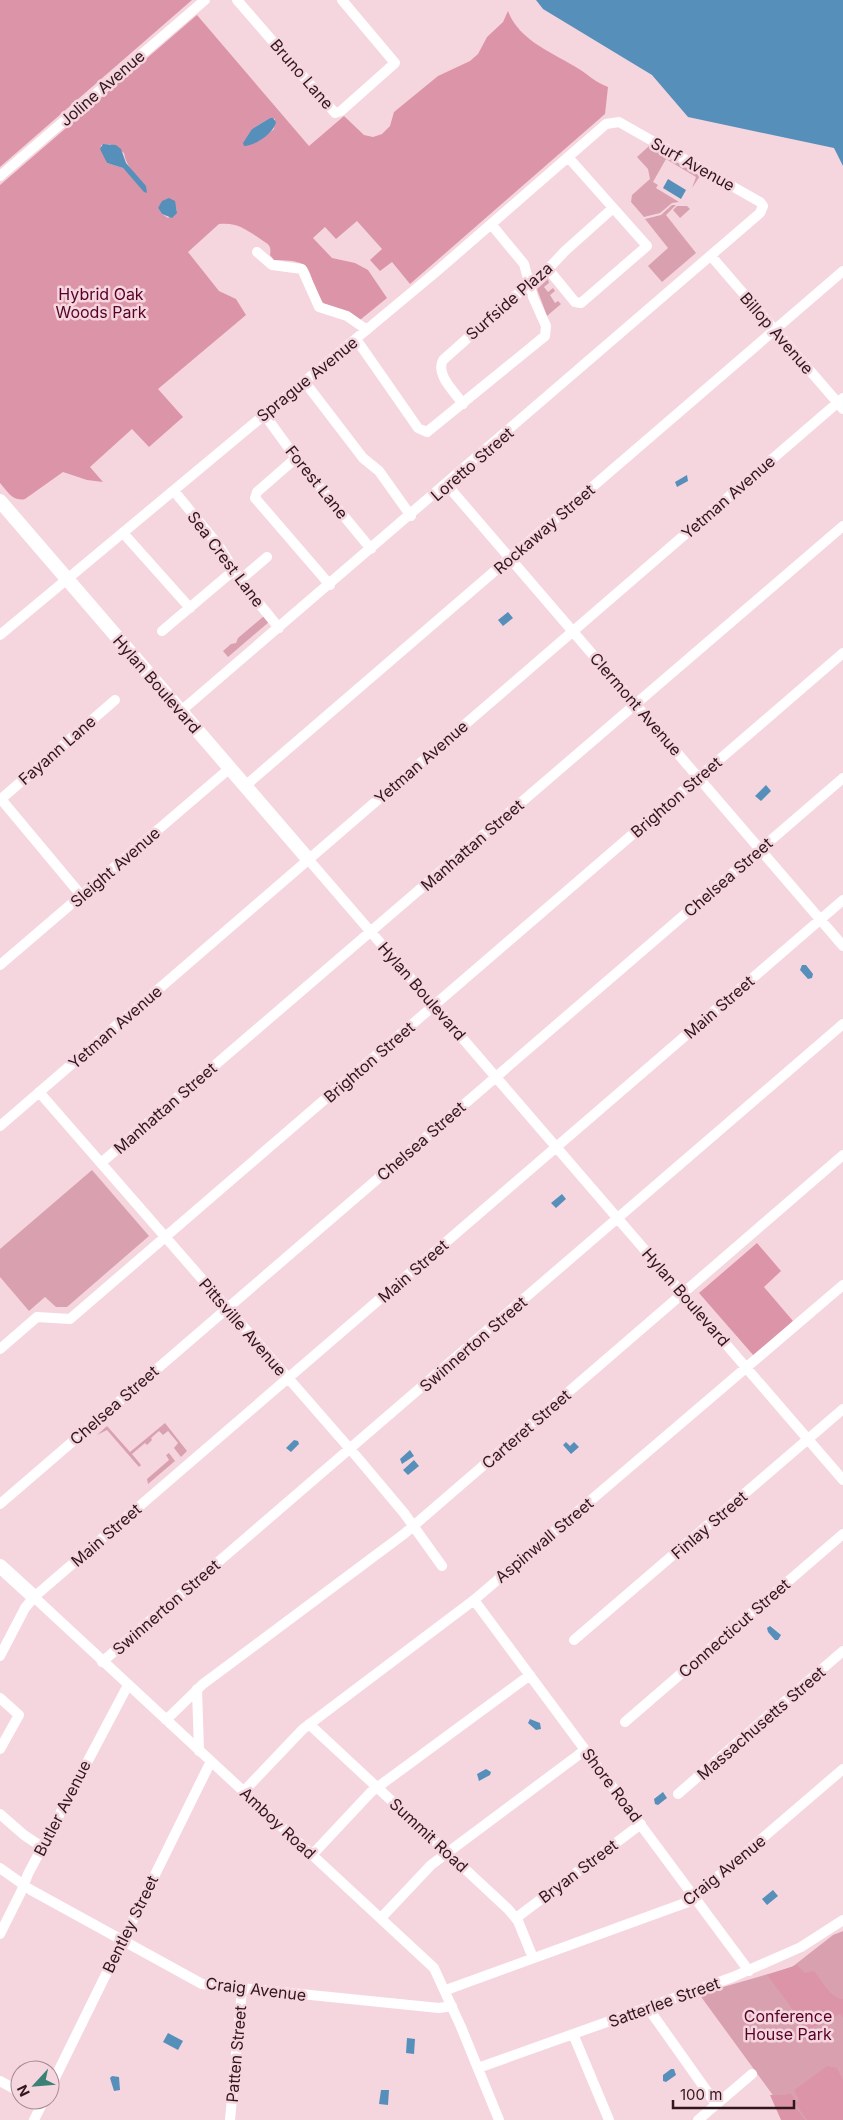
<svg xmlns="http://www.w3.org/2000/svg" width="843" height="2120" viewBox="0 0 843 2120" font-family="Inter,sans-serif">
  <style>
    .green { fill: #d9a1af }
    .forest { fill: #dc95a8; fill-rule: evenodd }
    .water { fill: #558fba }
    .lines { fill: none; stroke-linecap: round; stroke-linejoin: round }
    .minor { stroke: #fff; stroke-width: 10 }
    .major { stroke: #fff; stroke-width: 14 }
    .labels { text-anchor: middle; stroke-width: 5; stroke-linejoin: round; paint-order: stroke }
    .street-label { font-size: 16px; fill: #31161e; stroke: #f6d6de }
    .park-label { font-size: 16px; fill: #570128; stroke: #f6d6de }
  </style>
  <rect width="100%" height="100%" fill="#f6d6de"/>
  <!-- green -->
  <path class="green" d="M649 146 700 176 692 188 696 177 666 159 653 182 658 185 656 188 679 202 672 203 660 213 644 217 631 202 632 195 650 179 648 169 637 157Z
    M672 205H676L666 215 696 253 662 282 648 266 668 248 645 219 661 215Z
    M677 206H687L690 209 680 218 673 210Z
    M548 279 549 283 544 287 548 292 553 288 555 291 550 295 555 303 558 301 561 304 547 316 537 289Z
    M264 616 269 622 228 657 223 651 231 644 236 643 238 638Z
    M92 1170 149 1236 67 1307H56L45 1297 29 1311 0 1277V1249Z
    M165 1423 187 1451 181 1457 174 1448 178 1443 168 1431 163 1435 159 1431 151 1438 152 1440 147 1445 145 1443 132 1454 141 1465 139 1467 107 1430 97 1435 107 1426 130 1452Z
    M169 1453 175 1461 148 1484 147 1479 169 1460 166 1455Z
    M843 1931V2120H791L699 1994 792 1967 833 1935Z"/>
  <!-- forest -->
  <path class="forest" d="M0 0H192L0 167Z
    M508 11C519 41 554 53 579 69 590 76 595 82 608 87L605 114 410 284 392 262 380 271 370 260 382 249 357 221 336 239 325 227 313 238 332 258 355 263 368 270 387 298 360 320 351 313 324 304C302 275 323 260 274 260L270 255C272 244 267 244 259 238 245 229 237 222 219 224L188 252 219 291 236 299 246 315 158 389 183 417 149 447 132 429 90 467 103 482 87 480 63 472 25 499C13 502 7 491 0 483V185L197 15 309 146 344 116 364 135 373 137 382 134 390 126 394 112 438 76 470 61 478 54 487 37 503 22ZM270 118 275 119 274 129 259 141 252 129ZM110 144 124 153C126 168 140 178 146 193L123 168 107 163 101 145ZM174 204 177 210 168 218 162 214 158 208Z
    M757 1243 781 1271 764 1287 793 1321 754 1356 699 1293Z
    M797 1965 805 1973 814 1971C823 1981 829 1997 843 1999V2018L840 2014 808 2030 767 1975Z
    M827 2066 837 2068 843 2080V2120H807L795 2103 799 2100 794 2090Z
    M790 2093 795 2099 792 2103 805 2120H781L770 2095H785Z"/>
  <!-- water -->
  <path class="water" d="M536 0H843V166L834 148 688 117 652 75 543 9Z
    M270 118H273L276 122C274 133 255 146 244 146L243 143 252 129Z
    M103 144 116 145 121 149 126 163 146 186 147 193 144 192 123 168 107 163 100 149Z
    M668 179 686 190 681 199 663 188Z
    M169 198 175 201 177 213 172 218 162 214 158 208 162 201Z
    M687 475 688 481 677 487 675 482Z
    M508 612 513 618 503 626 498 620Z
    M766 785 771 791 761 801 755 796Z
    M802 965H806L813 974 812 978 808 979 800 970Z
    M562 1194 566 1199 556 1208 551 1203Z
    M294 1440 298 1441 299 1444 291 1452 286 1448Z
    M566 1442 570 1446 574 1442 579 1447 571 1454 563 1445Z
    M410 1450 414 1456 402 1464 400 1459Z
    M414 1460 419 1466 408 1475 403 1470Z
    M770 1626 781 1635 778 1640H775L768 1632 767 1628Z
    M530 1719 540 1723 541 1729 536 1730 528 1723Z
    M486 1769 491 1772 490 1775 479 1781 477 1774Z
    M663 1792 667 1798 658 1805 655 1804 654 1799Z
    M773 1890 778 1896 767 1905 762 1899Z
    M168 2033 183 2041 178 2050 163 2042Z
    M407 2038 415 2039 414 2054 406 2053Z
    M671 2069H674L676 2075 666 2082 663 2081V2075Z
    M112 2076 119 2077 120 2090 114 2091 110 2078Z
    M381 2090H389L388 2105 379 2104Z"/>
  <g class="lines">
    <!-- minor -->
    <path class="minor" d="M237 0 335 113 341 111 395 63 342 0
      M0 176 205 0
      M257 252 272 265 302 269 319 307 347 316 367 330
      M711 256 843 409
      M548 269 575 302 581 303 647 246 568 157
      M356 339 418 428 427 432 545 336 546 326 533 297 524 264 491 224
      M304 381 363 458 379 471 411 516
      M463 404C455 392 435 375 443 360L515 296 548 269 565 251 613 208
      M264 414 296 458 371 549
      M296 458 257 492 255 498 330 585
      M447 485 843 946
      M174 491 219 546 240 580 279 628
      M124 534 190 608
      M240 580 267 557
      M162 631 233 571
      M0 635 436 272 606 124 619 122 760 202 763 206 760 213 181 711
      M245 786 843 271
      M0 798 81 895
      M0 800 115 700
      M308 859 843 1480
      M0 965 230 768
      M39 1092 357 1457 404 1513 442 1566
      M0 1126 843 398
      M101 1163 843 526
      M0 1349 37 1317 70 1319 843 653
      M0 1504 843 778
      M34 1597 434 1968 461 2027 499 2120
      M474 1600 749 1971
      M574 1640 843 1409
      M0 1656 25 1608 34 1597 843 900
      M102 1662 843 1024
      M197 1689 199 1751
      M0 1698 19 1715 0 1749
      M166 1720 203 1684 404 1534 843 1155
      M625 1722 843 1534
      M309 1724 508 1909 518 1921 533 1958
      M243 1792 303 1729 474 1600 843 1285
      M678 1794 843 1651
      M0 1814 24 1835 42 1847
      M312 1855 371 1792 530 1675
      M0 1868 31 1890 202 1984 439 2008 452 2006
      M381 1918 431 1865 585 1750
      M516 1918 641 1824
      M0 1934 21 1892 28 1874 128 1685
      M446 1990 688 1902 843 1769
      M648 2008 716 2104
      M573 2034 609 2120
      M478 2068 733 1977 801 1947 843 1920
      M0 2081 20 2092
      M50 2088 211 1761
      M34 2120 44 2100
      M230 2120 242 1989
      M698 2120 752 2074"/>
    <!-- major -->
    <path class="major" d="M0 501 308 859
      M0 1566 34 1597"/>
  </g>
  <g class="labels">
    <!-- street labels -->
    <g class="street-label">
      <text transform="translate(302 74) rotate(49)" y="6">Bruno Lane</text>
      <text transform="translate(102 88) rotate(-41)" y="6">Joline Avenue</text>
      <text transform="translate(693 164) rotate(29)" y="6">Surf Avenue</text>
      <text transform="translate(509 301) rotate(-41)" y="6">Surfside Plaza</text>
      <text transform="translate(777 333) rotate(49)" y="6">Billop Avenue</text>
      <text transform="translate(307 379) rotate(-39)" y="6">Sprague Avenue</text>
      <text transform="translate(472 464) rotate(-41)" y="6">Loretto Street</text>
      <text transform="translate(317 482) rotate(51)" y="6">Forest Lane</text>
      <text transform="translate(728 497) rotate(-41)" y="6">Yetman Avenue</text>
      <text transform="translate(544 529) rotate(-41)" y="6">Rockaway Street</text>
      <text transform="translate(226 559) rotate(53)" y="6">Sea Crest Lane</text>
      <text transform="translate(157 684) rotate(49)" y="6">Hylan Boulevard</text>
      <text transform="translate(636 704) rotate(49)" y="6">Clermont Avenue</text>
      <text transform="translate(57 750) rotate(-41)" y="6">Fayann Lane</text>
      <text transform="translate(421 762) rotate(-41)" y="6">Yetman Avenue</text>
      <text transform="translate(676 797) rotate(-41)" y="6">Brighton Street</text>
      <text transform="translate(472 845) rotate(-41)" y="6">Manhattan Street</text>
      <text transform="translate(115 867) rotate(-41)" y="6">Sleight Avenue</text>
      <text transform="translate(728 877) rotate(-41)" y="6">Chelsea Street</text>
      <text transform="translate(422 991) rotate(49)" y="6">Hylan Boulevard</text>
      <text transform="translate(719 1007) rotate(-41)" y="6">Main Street</text>
      <text transform="translate(115 1027) rotate(-41)" y="6">Yetman Avenue</text>
      <text transform="translate(369 1062) rotate(-41)" y="6">Brighton Street</text>
      <text transform="translate(165 1108) rotate(-41)" y="6">Manhattan Street</text>
      <text transform="translate(421 1141) rotate(-41)" y="6">Chelsea Street</text>
      <text transform="translate(413 1271) rotate(-41)" y="6">Main Street</text>
      <text transform="translate(686 1297) rotate(49)" y="6">Hylan Boulevard</text>
      <text transform="translate(243 1327) rotate(49)" y="6">Pittsville Avenue</text>
      <text transform="translate(473 1344) rotate(-41)" y="6">Swinnerton Street</text>
      <text transform="translate(114 1405) rotate(-41)" y="6">Chelsea Street</text>
      <text transform="translate(526 1429) rotate(-41)" y="6">Carteret Street</text>
      <text transform="translate(709 1525) rotate(-41)" y="6">Finlay Street</text>
      <text transform="translate(106 1535) rotate(-41)" y="6">Main Street</text>
      <text transform="translate(544 1540) rotate(-40)" y="6">Aspinwall Street</text>
      <text transform="translate(166 1607) rotate(-41)" y="6">Swinnerton Street</text>
      <text transform="translate(734 1628) rotate(-41)" y="6">Connecticut Street</text>
      <text transform="translate(761 1723) rotate(-41)" y="6">Massachusetts Street</text>
      <text transform="translate(612 1785) rotate(53)" y="6">Shore Road</text>
      <text transform="translate(62 1808) rotate(-63)" y="6">Butler Avenue</text>
      <text transform="translate(278 1823) rotate(43)" y="6">Amboy Road</text>
      <text transform="translate(429 1835) rotate(43)" y="6">Summit Road</text>
      <text transform="translate(724 1870) rotate(-39)" y="6">Craig Avenue</text>
      <text transform="translate(578 1871) rotate(-37)" y="6">Bryan Street</text>
      <text transform="translate(130 1924) rotate(-64)" y="6">Bentley Street</text>
      <text transform="translate(256 1989) rotate(7)" y="6">Craig Avenue</text>
      <text transform="translate(664 2002) rotate(-20)" y="6">Satterlee Street</text>
      <text transform="translate(236 2054) rotate(-85)" y="6">Patten Street</text>
    </g>
    <!-- park labels -->
    <g class="park-label">
      <text x="101" y="300">Hybrid Oak<tspan x="101" dy="18">Woods Park</tspan></text>
      <text x="788" y="2022">Conference<tspan x="788" dy="18">House Park</tspan></text>
    </g>
  </g>
  <!-- north arrow -->
  <g transform="translate(35 2085) rotate(244)"><circle r="24" fill="#f6d6de" stroke="#a78991"/>
  <path d="M0-4L9 19L0 12L-9 19Z" fill="#3c8176"/>
  <text y="-8" font-size="14" font-weight="bold" text-anchor="middle" fill="#31161e">N</text>
  </g>
  <!-- scale -->
  <path d="M673 2100v8h121v-8" fill="none" stroke="#31161e" stroke-width="2.5"/>
  <text x="680" y="2100" font-size="15" fill="#31161e" stroke="#f6d6de" stroke-width="4" paint-order="stroke">100 m</text>
</svg>
